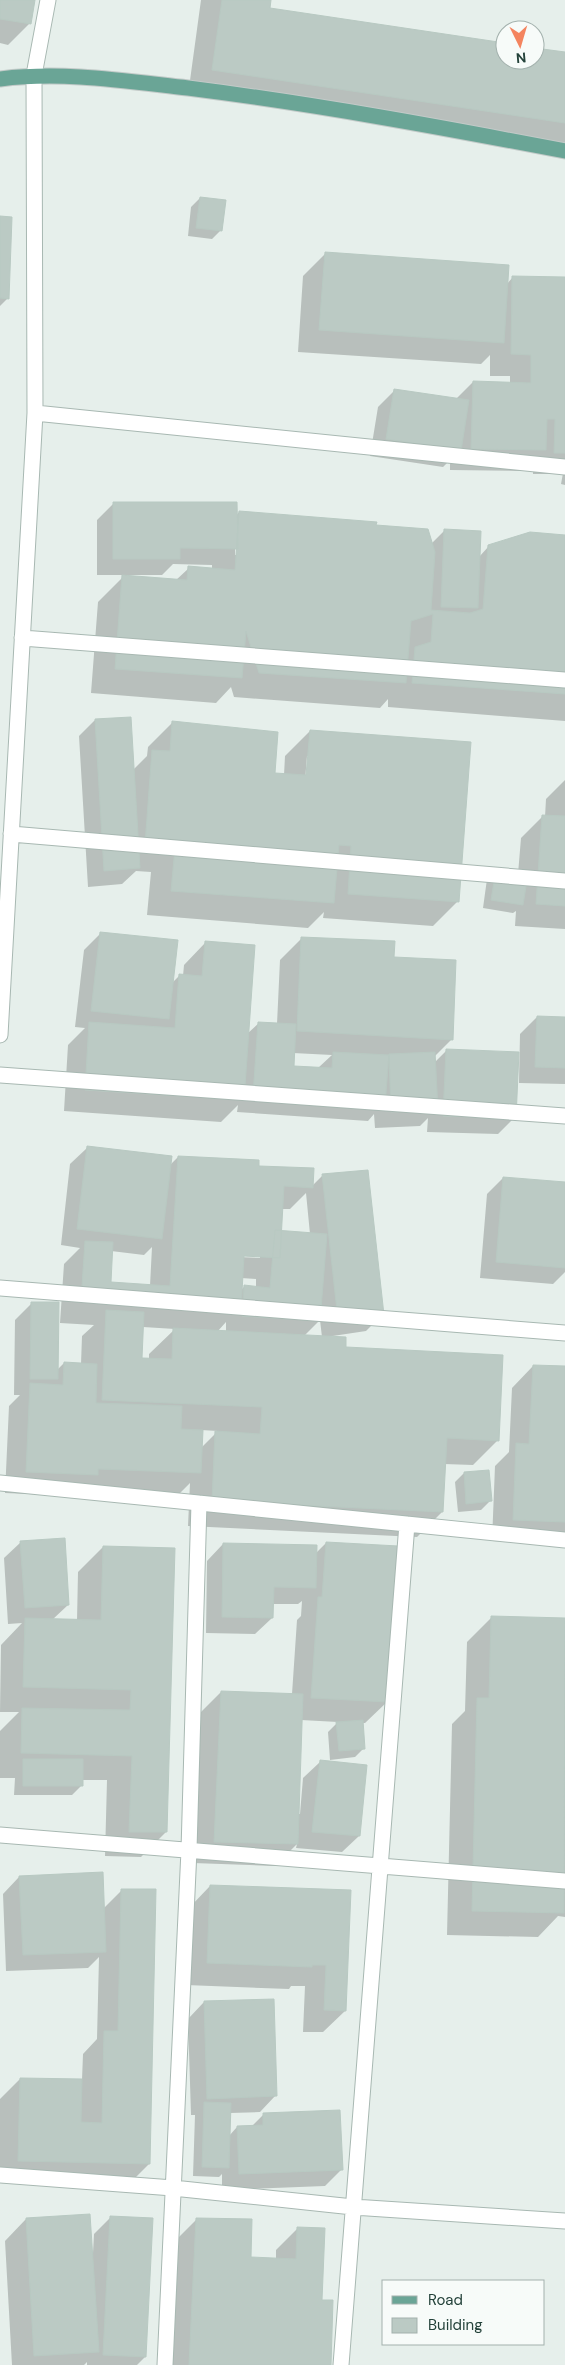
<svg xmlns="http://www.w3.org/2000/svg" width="565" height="2365" viewBox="0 0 565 2365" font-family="'DM Sans',sans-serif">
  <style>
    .shadow { fill: #0003; fill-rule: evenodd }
    .building { fill: #bbcac4; stroke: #b8c9c2 }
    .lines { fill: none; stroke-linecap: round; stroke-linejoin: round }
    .minor-casing { stroke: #a8b8b2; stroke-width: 17 }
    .major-casing { stroke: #c2cac8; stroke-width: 17 }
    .minor { stroke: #fff; stroke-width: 15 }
    .major { stroke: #6aa596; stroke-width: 15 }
  </style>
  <rect width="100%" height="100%" fill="#e6efeb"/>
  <!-- shadow -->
  <path class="shadow" d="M0 0H34L30 23 8 45 0 43Z
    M201 0H270L269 9 505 44V60H535V49L565 53V151L188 95Z
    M200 198 221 230 212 239 188 236 191 207Z
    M0 218 8 298 0 306Z
    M325 254 507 284 513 277 565 278V485L561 484 564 468 558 474H533V461L523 471 450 470V460L443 467 370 456 378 407 395 390 456 399 473 382 510 383V376H490V355L481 364 298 352 303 276Z
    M114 503 236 516 239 512 374 526 431 544 445 530 479 557 489 546 565 536V721L388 707V699L380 708 234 697 231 687 216 703 91 693 98 602 125 575H97V520ZM238 536 237 555H235V548ZM173 564 212 565V569L189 568 175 581 127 577V575H162Z
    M95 720 133 770 147 756 148 747 172 723 274 774 284 775 285 756 310 731 458 901 433 926 323 918 324 912 308 928 147 915 151 872 136 871 122 884 88 887 79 736ZM307 756H309L307 781H305Z
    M565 780V929L515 926 516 911 513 913 483 908 487 879 518 874 521 838 543 816 545 817 546 799Z
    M101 933 172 983 179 976H183L184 965 205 943 247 1034 259 1023 277 1024 280 960 302 938 393 958 452 1039 434 1057V1063L446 1051 515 1117 498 1134 427 1132 428 1118 420 1126 375 1128 374 1114 368 1121 237 1112 238 1105 221 1122 64 1111 68 1045 85 1028 75 1027 84 950ZM293 1053 332 1055 318 1068 293 1067Z
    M537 1017 565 1018V1084L519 1083 520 1034Z
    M87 1148 169 1166 178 1157 257 1167 312 1186 322 1176 383 1314 366 1331 326 1337 498 1440 473 1465 444 1464 442 1512 417 1537 188 1526 190 1483 178 1495 75 1496 5 1493 9 1406 20 1395H14L15 1320 32 1303 57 1370 64 1363 81 1364 82 1336 94 1325 60 1323 64 1264 80 1248 61 1245 70 1164ZM306 1193 310 1234 280 1232 281 1209H290ZM152 1247 150 1286 110 1283 111 1251 144 1255ZM237 1254 260 1256V1258L237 1257ZM241 1278 256 1279V1288L244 1287 240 1291ZM320 1320 322 1337 304 1336ZM226 1322V1332H217ZM143 1327 175 1329 149 1354V1360H141ZM201 1430 218 1431 201 1448Z
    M503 1178 565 1183V1272L553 1284 480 1278 487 1194Z
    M533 1366 565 1368V1544L492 1541 495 1466 509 1452 512 1388Z
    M464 1473 490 1501 481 1510 458 1512 455 1482Z
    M21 1542 68 1605 52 1620 77 1621 78 1572 103 1547 166 1832 141 1857 105 1856 107 1780H81V1786L72 1795H14L15 1778H0V1731L19 1712H0L1 1645 22 1623 8 1624 4 1558Z
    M326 1543 387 1702 365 1723H362L364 1748 355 1757 330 1760 328 1732 338 1722 301 1720 298 1814H300L303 1778 320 1762 359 1836 342 1852 296 1848 297 1844 275 1866 193 1863 199 1714 221 1692 292 1694 297 1620 301 1616 302 1601 298 1604H272V1618L255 1634 206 1633 207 1561 223 1544 315 1554Z
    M492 1617 565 1619V1917L558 1916 538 1937 447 1935 452 1724 465 1711 467 1642Z
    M19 1877 103 1909 122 1890 149 2164 127 2186 0 2183V2099L20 2079 82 2080 83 2054 97 2039 99 1957 88 1968 6 1971 3 1894Z
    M210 1886 350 1892 345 2011 323 2032H303L305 1986H291L289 1989 186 1985 189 1908Z
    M204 2002 276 2095 260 2112 230 2113 229 2136 237 2127H251L264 2114 341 2170 325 2186 222 2190V2174L219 2177 193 2176 195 2115H191L188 2019Z
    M111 2217 145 2357 137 2365H87V2362L84 2365H12L5 2241 26 2219 93 2253 94 2234Z
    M197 2219 250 2258 276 2259V2250L298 2228 321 2301 330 2365H169L175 2241Z"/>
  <!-- building -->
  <path class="building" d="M0 0H35L31 24 0 19Z
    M222 0H271L270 8 505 43V60H535V48L565 52V123L212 70Z
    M200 197 226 200 222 231 196 228Z
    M0 216 12 217 9 299 0 298Z
    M325 252 509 265 504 343 319 330Z
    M512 276 565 277V453H554L555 419H547L546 450 471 449 473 381 531 383V355L511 354Z
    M394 389 469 400 461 451 386 439Z
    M113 502H237L238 549 180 548V559H113Z
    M239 511 377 522 376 525 428 529 435 552 431 610 470 613 483 609 488 545 530 532 565 535V694L412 683 415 647 431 642 433 614 411 621 406 683 259 673 246 631 242 678 115 669 122 575 187 580 188 566 235 570Z
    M444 529 481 531 478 608 441 607Z
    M131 717 140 868 104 871 95 719Z
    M172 721 278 732 275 773 306 775 310 730 471 742 459 902 348 894 351 846 339 845 334 903 171 891 175 848 145 845 152 750 170 751Z
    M542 815 565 816V906L536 904Z
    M496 869 528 874 523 905 491 900Z
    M100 932 178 940 169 1019 91 1011Z
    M301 937 395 941 394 957 456 960 453 1040 297 1031Z
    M205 941 255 945 244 1100 85 1090 89 1022 175 1028 179 974 202 976Z
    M537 1016 565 1017V1068L535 1067Z
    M258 1022 296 1024 294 1066 332 1068 333 1052 389 1055 385 1105 253 1096Z
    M446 1049 519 1052 516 1118 443 1116Z
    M435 1052 438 1110 391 1112 389 1054Z
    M87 1146 172 1156 162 1239 77 1229Z
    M178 1156 259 1160V1166L314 1168 313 1188 284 1186 280 1258 244 1256 241 1310 81 1302 85 1241 113 1242 111 1282 170 1286Z
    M368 1170 384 1315 338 1320 322 1174Z
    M503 1177 565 1182V1268L496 1262Z
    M275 1230 327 1234 320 1321 242 1316 244 1285 270 1288Z
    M31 1302H59L58 1379H30Z
    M106 1310 144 1312 142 1358 172 1359 173 1328 346 1337V1347L503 1355 499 1441 447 1438 443 1512 212 1501 215 1431 260 1434 262 1407 102 1400Z
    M64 1362 97 1364 96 1403 182 1406 181 1429 203 1430 201 1473 98 1469V1475L26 1472 30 1383 63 1385Z
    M533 1365 565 1366V1522L513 1520 516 1443 529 1444Z
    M489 1470 492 1501 466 1504 464 1472Z
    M65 1538 69 1605 25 1608 20 1541Z
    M326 1542 398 1546 388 1702 311 1698 318 1597H322Z
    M223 1543 317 1545 316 1588 274 1587 273 1618 222 1617Z
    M103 1546 175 1548 167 1832H129L132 1756 21 1753 22 1708 130 1710 131 1690 23 1687 25 1618 101 1620Z
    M491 1616 565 1618 564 1913 472 1911 477 1698H489Z
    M221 1691 303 1694 298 1844 214 1842Z
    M363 1720 365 1749 339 1751 336 1722Z
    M23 1759H83V1786H23Z
    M320 1760 367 1765 360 1836 312 1832Z
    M103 1872 106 1952 23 1955 19 1876Z
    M210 1885 351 1890 346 2011 324 2010 326 1965H312V1967L207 1963Z
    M121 1889H156L150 2164 18 2161 20 2078 82 2079 81 2122 102 2123 104 2031H118Z
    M274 1999 277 2096 207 2099 204 2001Z
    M204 2102 231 2103 229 2168 202 2167Z
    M340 2110 343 2170 239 2174 237 2126 263 2125V2113Z
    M90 2214 99 2352 34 2356 26 2218Z
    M110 2216 153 2218 146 2357 103 2355Z
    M196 2218 252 2219 251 2257 296 2259 297 2227 325 2228 322 2300H333L331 2365H189Z"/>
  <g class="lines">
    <defs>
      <path id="minor" d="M35 413 565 467
        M22 638 565 680
        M11 834 565 881
        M0 1035 35 413 34 75 48 0
        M0 1075 565 1116
        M0 1288 565 1333
        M0 1483 565 1540
        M0 1835 565 1881
        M0 2175 173 2188 353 2207 565 2221
        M165 2365 189 1850 199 1503
        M341 2365 407 1524"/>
      <path id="major" d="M0 79C63 71 125 81 188 88 315 104 440 127 565 151"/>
    </defs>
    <!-- minor casing -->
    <use href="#minor" class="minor-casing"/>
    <!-- major casing -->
    <use href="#major" class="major-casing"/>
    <!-- minor -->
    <use href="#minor" class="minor"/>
    <!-- major -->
    <use href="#major" class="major"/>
  </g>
  <!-- legend -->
  <rect x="382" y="2280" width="162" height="65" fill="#f7fbf9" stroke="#a3b1ad"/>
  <rect x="392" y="2296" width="25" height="8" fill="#6aa596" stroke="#a3b1ad"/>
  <text x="428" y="2305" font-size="15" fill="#24423a">Road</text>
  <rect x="392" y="2318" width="25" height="15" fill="#bbcac4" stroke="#a3b1ad"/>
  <text x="428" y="2330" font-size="15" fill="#24423a">Building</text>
  <!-- north arrow -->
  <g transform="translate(520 45) rotate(175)"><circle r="24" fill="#f7fbf9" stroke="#a3b1ad"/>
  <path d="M0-4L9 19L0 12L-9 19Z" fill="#f4845f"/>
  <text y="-8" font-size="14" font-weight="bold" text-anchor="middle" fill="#24423a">N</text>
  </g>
</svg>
